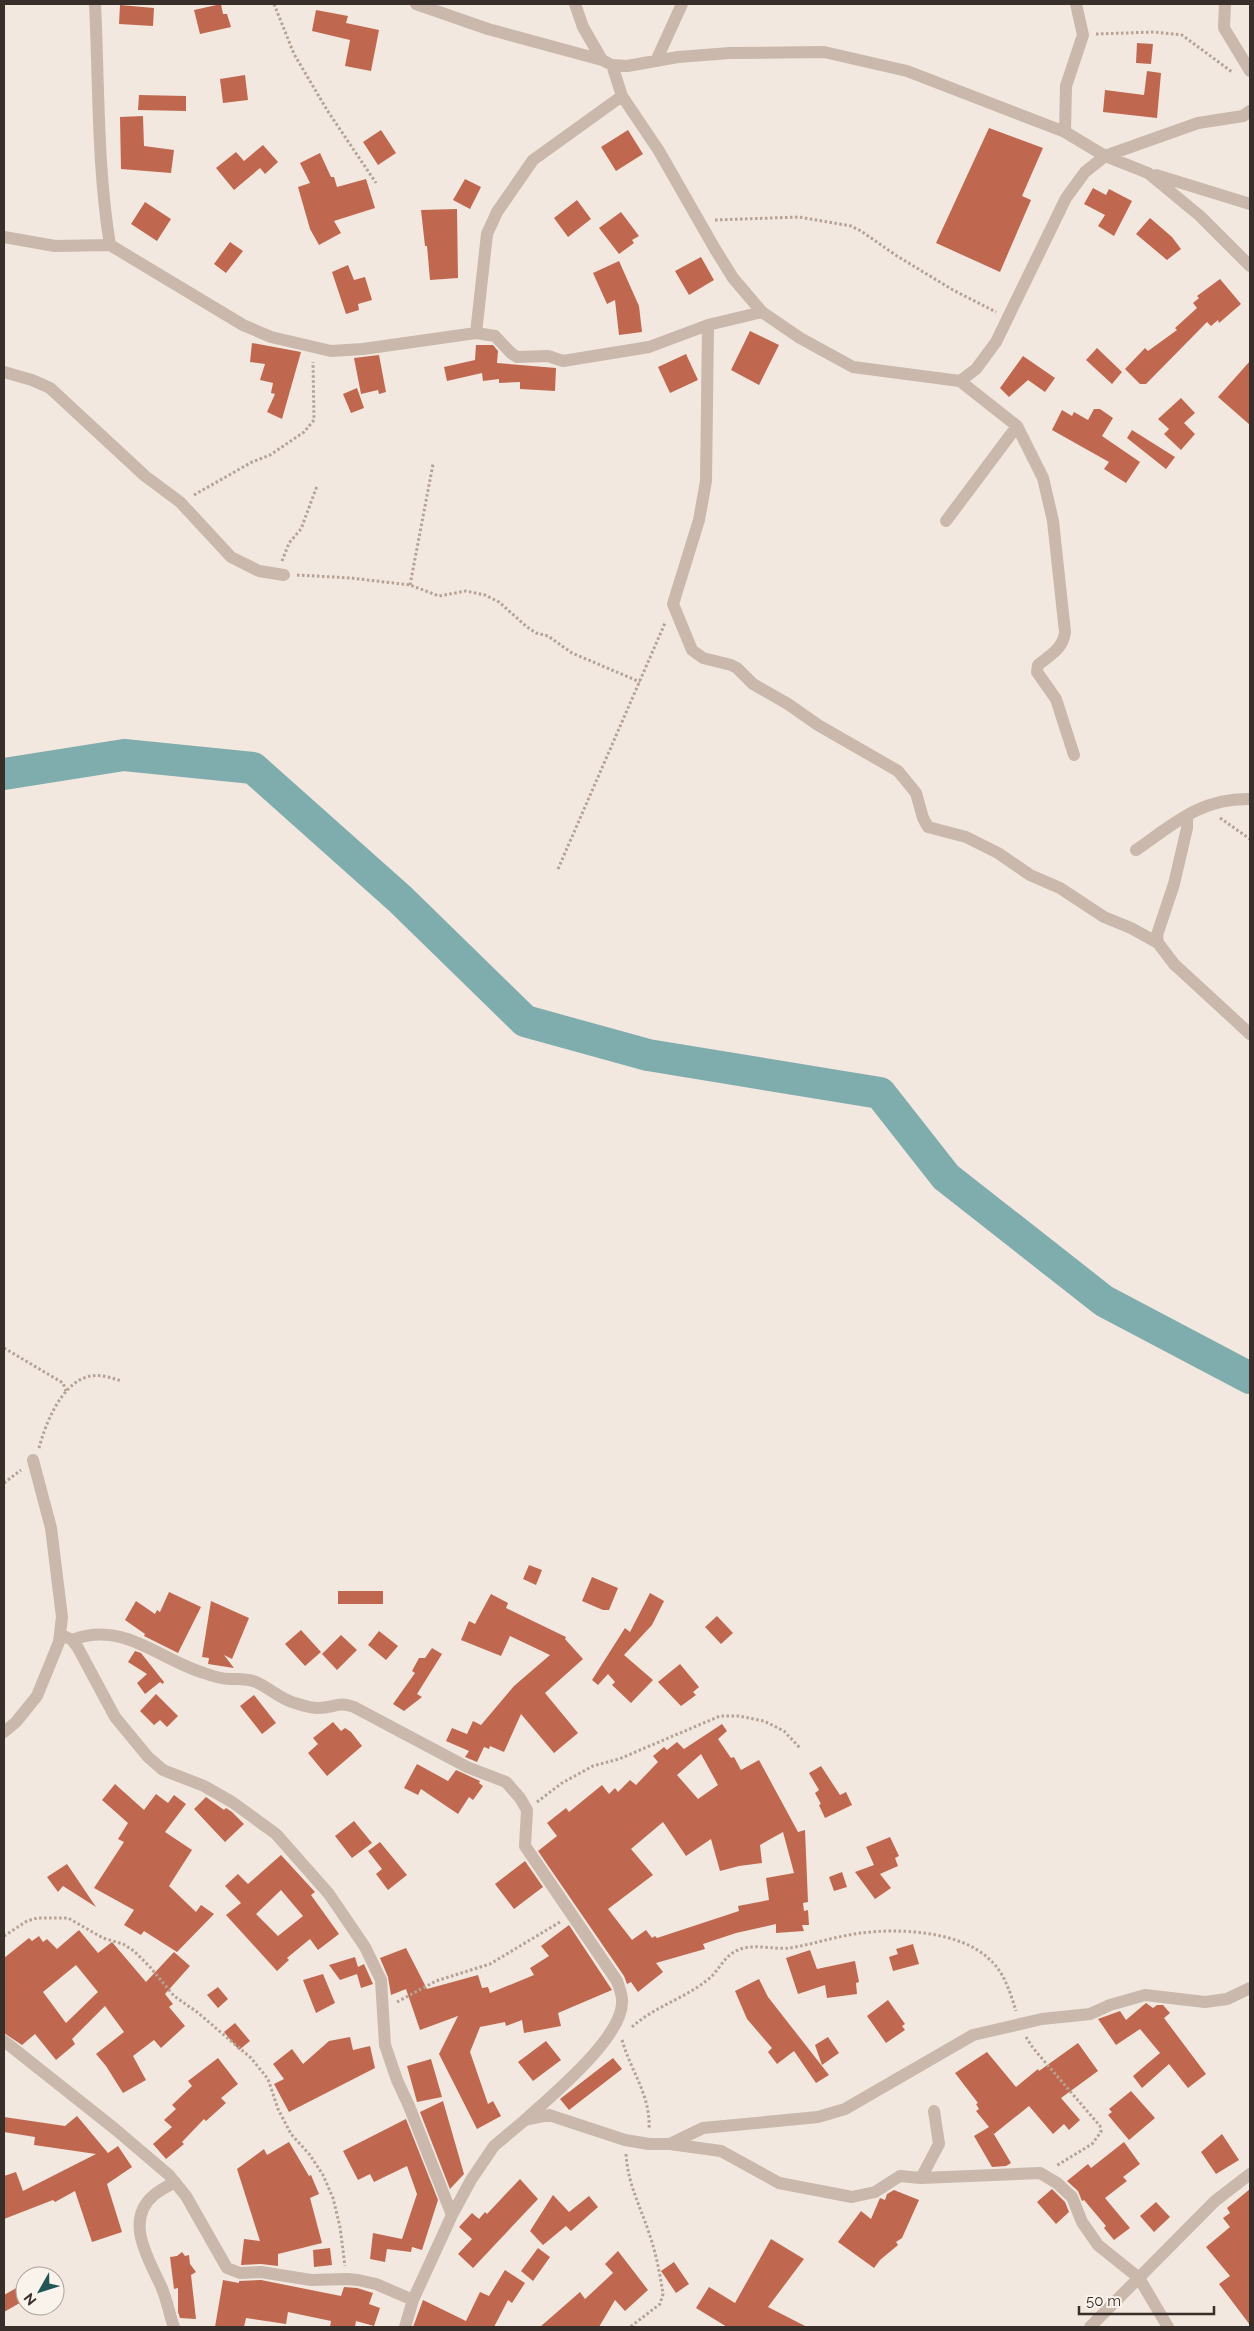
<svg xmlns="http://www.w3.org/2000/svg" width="1254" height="2331" viewBox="0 0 1254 2331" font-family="Raleway,sans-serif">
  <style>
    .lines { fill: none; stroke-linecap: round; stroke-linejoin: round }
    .river { stroke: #7facad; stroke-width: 32 }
    .building { fill: #c0684f; fill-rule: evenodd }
    .path { stroke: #b5a295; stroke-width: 3; stroke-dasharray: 2.5 2.5; stroke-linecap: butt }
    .minor { stroke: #c9b8ab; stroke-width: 12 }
  </style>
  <rect width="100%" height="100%" fill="#f2e8df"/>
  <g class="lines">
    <!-- river -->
    <path class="river" d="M4 774 124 755 253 768 400 899 525 1021 648 1055 880 1093 946 1177 1104 1301 1250 1378"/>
  </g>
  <!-- building -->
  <path class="building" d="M221 4 223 14H227L231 27 200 34 194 10Z
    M120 5 154 8 153 26 119 24Z
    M316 10 348 16 346 23 379 30 371 71 345 66 350 40 312 31Z
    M1137 43 1153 44 1151 64 1136 63Z
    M1147 71 1161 73 1157 118 1103 112 1105 90 1144 95Z
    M245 75 248 100 223 103 220 79Z
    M139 95 186 96V111L138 110Z
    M143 116 144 146 174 150 171 173 121 169 120 117Z
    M989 128 1043 148 1022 196 1031 200 1000 272 936 243Z
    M381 130 396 153 378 165 363 142Z
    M628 130 643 154 616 171 601 147Z
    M263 145 278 162 265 174 260 168 234 190 216 168 236 152 244 161Z
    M320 153 331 177H334L337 187 366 179 375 208 334 221 341 233 319 245 310 229 298 187 310 183 300 163Z
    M465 179 481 187 470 209 453 200Z
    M1093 188 1106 195 1109 189 1132 201 1114 236 1098 226 1105 215 1084 204Z
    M577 200 591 219 568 237 554 218Z
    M145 202 171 219 157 241 131 224Z
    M457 209 458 278 430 280 427 246H425L421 210Z
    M621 212 639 236 632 240 634 243 619 254 599 228Z
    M1150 218 1172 237 1181 249 1167 260 1136 234Z
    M230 242 243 251 226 273 214 264Z
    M701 257 714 280 689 295 675 271Z
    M619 261 639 306 642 332 619 335 615 300 607 304 593 273Z
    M348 265 354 280 365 277 372 300 358 304 359 310 346 314 332 272Z
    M1220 279 1241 304 1219 323 1218 320 1211 326 1207 322 1146 384H1140L1125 369 1145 348 1148 351 1177 330 1175 328 1197 308 1193 303 1199 298 1197 296Z
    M750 331 779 345 759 385 731 370Z
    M252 343 301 352 282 419 267 412 275 394 271 393 273 383 260 380 265 364 250 362Z
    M476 345H493L498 351 497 363 556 368 555 391 520 389V382L499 383V379L483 381 482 373 447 381 444 367 475 360Z
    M1097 348 1122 372 1112 384 1086 360Z
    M686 354 698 380 670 393 658 367Z
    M379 355 386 392 379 394 378 390 361 394 354 358Z
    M1023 356 1055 378 1045 392 1028 380 1009 397 1000 388Z
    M1250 361V425L1218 397Z
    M357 388 364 408 351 413 343 394Z
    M1181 398 1195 413 1184 423 1195 434 1181 450 1164 434 1169 429 1158 419Z
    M1094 409H1100L1113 418 1102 436 1140 462 1126 483 1104 469 1109 462 1052 430 1062 410 1072 416 1074 412 1088 420Z
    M1132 430 1175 457 1166 469 1127 438Z
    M529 1565 542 1570 536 1585 523 1579Z
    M592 1577 618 1588 609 1610H603L582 1601Z
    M338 1591H383V1604H338Z
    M169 1592 201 1607 178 1653 144 1636 145 1634 125 1620 136 1601 155 1614 157 1610 160 1612Z
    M650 1593 664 1601 652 1625 624 1655 653 1680 631 1703 612 1685 615 1682 608 1674 598 1685 592 1680 625 1628 630 1632Z
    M491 1594 508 1603 506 1608 566 1637 565 1639 583 1659 545 1693 578 1733 554 1753 521 1714 504 1752 490 1746 489 1749 484 1747 477 1762 465 1757 469 1751 446 1741 452 1728 467 1734 473 1721 481 1725 514 1686 550 1655 510 1636 501 1656 461 1640 469 1621 475 1624Z
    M211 1601 249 1618 232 1659 224 1655 234 1668 208 1664 209 1658 202 1657Z
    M717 1616 733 1633 721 1644 705 1627Z
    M301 1630 321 1652 305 1666 285 1644Z
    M379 1631 398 1646 386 1660 368 1645Z
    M341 1635 357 1650 337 1670 322 1654Z
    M432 1648 442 1654 417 1694 422 1697 404 1711 393 1704 415 1673 412 1671 419 1658H425Z
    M135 1651 141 1653 164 1682 163 1684 160 1682 145 1694 137 1683 147 1674 128 1662Z
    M680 1664 699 1687 693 1692 696 1695 681 1706 658 1682Z
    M156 1694 178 1716 167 1727 160 1720 154 1725 140 1711Z
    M254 1695 276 1723 262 1734 240 1706Z
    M333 1722 341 1731 345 1728 351 1732 362 1746 327 1776 308 1753 318 1744 313 1738Z
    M722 1724 727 1731 718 1739 731 1758 734 1757 741 1770 759 1760 798 1832 805 1830 808 1902 803 1903 804 1911 808 1910 809 1925H802L804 1931 776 1933V1924L736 1933 703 1944 705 1949 656 1963 663 1972 638 1992 631 1982 627 1984 624 1976 538 1851 557 1836 547 1823 566 1808 569 1812 602 1785 609 1794 615 1788 618 1792 630 1780 636 1785 658 1762 653 1756 664 1747 667 1750 677 1742 684 1749ZM701 1754 718 1785 698 1799 677 1775ZM663 1822 686 1856 711 1839 720 1871 739 1866 762 1863 760 1845 783 1832 794 1873 766 1878 769 1900 738 1906 739 1911 657 1938 655 1936 652 1938 646 1930 632 1940 608 1909 653 1875 631 1849Z
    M417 1764 448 1781 456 1770 480 1781 479 1783 483 1786 473 1800 469 1797 458 1814 421 1789 418 1795 404 1788Z
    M821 1766 840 1795 846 1792 852 1805 825 1818 819 1805 821 1804 815 1793 819 1790 809 1773Z
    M115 1784 144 1810 156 1794 168 1803 174 1795 186 1804 165 1832 192 1850 169 1886 196 1912 201 1905 214 1914 177 1952 144 1931 141 1935 124 1925 134 1910 94 1888 124 1842 118 1839 128 1823 102 1800Z
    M206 1797 224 1810 226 1808 232 1812 244 1824 225 1842 194 1809Z
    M354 1821 372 1843 352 1858 335 1836Z
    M890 1837 899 1856 895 1858 898 1866 880 1874 891 1888 875 1899 855 1872 874 1865 866 1847Z
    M380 1842 407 1875 388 1890 376 1874 382 1869 368 1851Z
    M281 1855 315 1892 311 1895 339 1934 318 1950 310 1939 287 1958 289 1960 277 1971 226 1915 241 1903 225 1886 238 1874 248 1884ZM281 1890 303 1916 278 1936 256 1914Z
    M525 1861 543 1887 514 1909 495 1884Z
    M67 1864 96 1907 63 1886 58 1892 47 1877Z
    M842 1872 847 1887 834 1891 829 1877Z
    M569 1925 612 1990 558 2013 561 2026 524 2033 522 2020 506 2026 505 2022 480 2027 470 2052 488 2104 493 2101 501 2116 477 2129 439 2054 458 2016 420 2030 406 1989 391 1995 388 1977 380 1958 406 1948 427 1989 478 1975 482 1988 488 1987 490 1993 534 1975 530 1968 549 1956 541 1946Z
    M79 1930 98 1953 112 1942 146 1982 174 1952 190 1966 165 1994 173 2004 169 2007 185 2026 161 2048 154 2040 133 2056 146 2080 123 2093 106 2066 96 2054 124 2032 105 2006 72 2039 75 2044 56 2060 35 2034 22 2045 4 2033V1958L29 1938 32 1941 39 1936 43 1942 47 1939 57 1949ZM76 1965 98 1992 66 2023 43 1992Z
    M913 1944 919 1964 893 1971 889 1957 898 1954 896 1949Z
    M810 1950 817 1969 855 1961 859 1982 856 1983 857 1994 827 1998 825 1985 798 1994 786 1958Z
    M355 1957 358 1967 364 1964 373 1984 361 1988 357 1974 340 1980 329 1965Z
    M323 1974 335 2003 316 2013 303 1980Z
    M759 1979 768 1997 829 2075 816 2083 794 2051 777 2064 768 2052 772 2048 747 2019 735 1991Z
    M218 1987 228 1999 218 2008 207 1995Z
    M888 2000 905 2024 902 2026 905 2030 886 2043 867 2016Z
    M1146 2003 1153 2008 1157 2005H1163L1170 2013 1164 2018 1206 2074 1188 2088 1169 2064 1142 2088 1133 2076 1160 2053 1140 2029 1116 2045 1098 2019 1120 2011 1126 2020Z
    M235 2023 250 2041 239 2050 224 2032Z
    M350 2037 353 2050 370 2046 375 2068 289 2112 274 2084 284 2079 273 2064 292 2049 303 2064 329 2041Z
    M828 2037 839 2053 822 2065 815 2045Z
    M546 2041 561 2060 533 2081 518 2062Z
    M1078 2043 1098 2071 1061 2098 1080 2120 1069 2130 1064 2124 1053 2134 1029 2106 994 2134 992 2131 1011 2163 1006 2166 992 2167 974 2136 989 2127 976 2111 979 2109 976 2104 978 2103 955 2073 987 2052 1016 2087 1038 2069 1039 2071Z
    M218 2058 238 2084 221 2098 226 2103 206 2121 204 2119 182 2142 184 2144 166 2159 153 2144 172 2127 164 2120 176 2109 172 2105 192 2086 188 2081Z
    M613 2058 622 2069 569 2110 560 2099Z
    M431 2059 442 2097 417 2102 407 2066Z
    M1131 2091 1155 2118 1129 2140 1108 2115 1112 2112 1109 2109Z
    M443 2101 464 2174 450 2189 420 2112Z
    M77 2116 108 2153 118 2146 132 2167 107 2184 122 2232 92 2242 75 2191 55 2202 53 2200 4 2219V2176L16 2172 23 2191 96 2154 34 2145 35 2137 4 2132V2117L65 2126Z
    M406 2119 438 2200 422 2250 412 2247 411 2252 387 2249 385 2262 370 2259 373 2233 402 2239 417 2194 407 2166 374 2182 370 2174 358 2180 343 2151Z
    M1222 2134 1239 2160 1216 2174 1201 2152Z
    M289 2142 309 2176 311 2175 319 2194 310 2198 322 2243 278 2254V2266L261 2264 241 2265 244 2239 260 2241 237 2169 264 2149 267 2155Z
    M1124 2142 1140 2164 1123 2177 1127 2181 1105 2198 1130 2228 1114 2240 1104 2228 1106 2226 1084 2200 1082 2201 1078 2191 1067 2181 1088 2164 1091 2168Z
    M520 2179 538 2199 473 2268 458 2254 472 2239 459 2227 472 2213 479 2219 485 2212 487 2214Z
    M1052 2189 1065 2202 1069 2212 1056 2224 1037 2202Z
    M1250 2189V2325L1219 2284 1230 2276 1206 2247 1230 2227 1223 2218 1230 2213 1227 2208Z
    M894 2190 919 2200 902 2238 896 2242 898 2245 880 2260 874 2268 838 2242 861 2211 871 2219 880 2198 885 2200 887 2194Z
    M553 2195 569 2212 589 2196 598 2207 571 2231 566 2226 543 2245 530 2231Z
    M1156 2202 1170 2217 1154 2232 1140 2216Z
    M771 2239 804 2259 768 2307 807 2327H727L696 2308 709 2287 735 2303Z
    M330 2248 332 2265 314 2267 313 2250Z
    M538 2248 550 2257 533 2281 521 2271Z
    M618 2251 648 2290 625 2311 615 2300 599 2327H540L580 2292 585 2299 613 2273 605 2264Z
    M182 2252 185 2256 189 2255 190 2264 196 2272 191 2275 196 2319 180 2318 178 2312V2288L174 2289 170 2257 177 2256Z
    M674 2262 689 2284 676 2293 661 2271Z
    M505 2270 525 2283 512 2303 508 2300 494 2327H413L423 2300 466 2321 480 2292 489 2296Z
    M223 2280 239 2283V2281L261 2280 341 2296 344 2287 357 2288 373 2293 369 2304 380 2308 374 2326 356 2321 355 2327H330L331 2321 288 2312 286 2324 246 2318 244 2327H215Z
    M25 2283V2300L4 2312V2295Z"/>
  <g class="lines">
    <!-- path -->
    <path class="path" d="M274 4 294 54 327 110 376 183
      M1096 34 1154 32 1182 35 1232 72
      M715 220 799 217 851 226 861 231 897 256 953 290 996 312
      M194 495 252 462 270 455 304 432 314 420 313 362
      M282 561 289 543 301 529 317 486
      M297 575 351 578 410 585 439 596 466 591 485 595 499 602 527 627 536 633 548 636 572 653 640 682
      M410 585 433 464
      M1220 818 1250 839
      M558 869 665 623
      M4 1348 63 1383 66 1391
      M39 1448C45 1425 61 1384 87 1377 99 1373 111 1378 122 1381
      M4 1483 21 1470
      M537 1802 562 1783 593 1766 619 1759 720 1716H739L764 1721 784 1731 800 1748
      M4 1936 27 1921 37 1918H68L103 1938 123 1944 134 1951 150 1967 174 1996 197 2012 251 2058 268 2079 278 2109 291 2134 310 2155 323 2175 333 2198 340 2227 345 2266
      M397 2002 436 1981 490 1964 560 1922
      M632 2027C654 2007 683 1999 706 1981 719 1972 723 1956 738 1950 754 1943 774 1950 790 1948 814 1944 837 1936 861 1933 898 1928 959 1931 988 1958 1004 1971 1010 1992 1016 2011
      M1026 2037 1033 2048 1100 2126 1101 2132 1092 2144 1056 2166
      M622 2040C631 2072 651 2095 649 2130
      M626 2154C628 2185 640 2205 649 2233 656 2253 660 2274 663 2294L660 2304 630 2327"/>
    <!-- minor -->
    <path class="minor" d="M95 4C99 84 97 166 110 245
      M416 4 488 29 602 60 612 65 627 66 678 57 730 53 824 52 907 71 1065 132 1105 156 1148 173 1200 216 1250 266
      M575 4 583 27 602 60
      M1225 4 1224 28 1250 71
      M656 61 682 4
      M612 65 622 96 659 151 715 249 733 278 762 312 800 338 853 367 960 381 976 369 996 342 1066 198 1085 172 1105 156 1198 123 1243 116 1250 111
      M1065 132 1066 86 1083 35 1076 4
      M1156 175 1250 204
      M4 237 55 246 110 245 243 325 271 337 331 351 363 349 476 333 495 336 511 353 517 357 548 356 563 361 649 347 708 325
      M762 312 708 325 706 481 699 520 673 604 692 650 703 658 731 665 737 668 753 684 788 704 818 725 898 771 916 793 923 818 928 827 966 837 998 853 1030 875 1060 888 1104 917 1131 928 1158 943
      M476 333 487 234 497 212 533 160 622 96
      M4 372 32 380 50 388 145 476 180 502 231 557 259 571 284 575
      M960 381 1017 426 1043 478 1053 521 1065 632C1063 649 1050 655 1038 665L1037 672 1056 699 1074 755
      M946 521 1017 426
      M1187 816V828L1174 884 1157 935 1158 943 1174 964 1250 1034
      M1136 850C1175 823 1201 798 1250 799
      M60 1634 72 1640 78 1648 115 1717 148 1757 163 1770 204 1786 232 1802 276 1834 329 1894 365 1947 381 1980 385 2045 397 2080 409 2106 452 2215
      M72 1640C123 1620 158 1659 204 1673 212 1676 221 1679 230 1679 239 1679 247 1678 256 1682 270 1688 280 1699 295 1703 302 1705 310 1708 318 1708 334 1708 338 1701 354 1707L467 1767 506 1782 520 1798 527 1810 525 1846 617 1981C619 1987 623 1996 622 2003 621 2039 551 2096 525 2120
      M4 1732 16 1722 37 1696 59 1642 62 1617 51 1528 33 1460
      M4 2041 115 2129 169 2175 186 2196 227 2268 240 2273 261 2272 311 2280 347 2279 358 2280 376 2284 413 2300
      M670 2144 703 2128 818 2117 845 2109 973 2035 1042 2019 1090 2014 1110 2005 1145 1995 1205 2002 1227 1999 1250 1988
      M921 2178 1040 2173 1057 2183 1072 2197 1082 2222 1098 2245 1139 2278 1168 2327
      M174 2327C169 2314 167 2299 161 2286 148 2258 124 2220 154 2195 160 2190 168 2186 175 2182
      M405 2327 413 2300 452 2215 471 2180 494 2146 525 2120 549 2115 625 2140 649 2144H670L721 2151 779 2183 852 2197 875 2192 900 2176 921 2178 939 2144 934 2111
      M1090 2327 1215 2201 1250 2174"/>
  </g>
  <!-- border -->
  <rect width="1254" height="2331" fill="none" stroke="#382e2a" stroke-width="10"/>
  <!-- north arrow -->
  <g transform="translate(40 2291) rotate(231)"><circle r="24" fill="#f9f3eb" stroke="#aca49e"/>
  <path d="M0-4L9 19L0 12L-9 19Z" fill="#215557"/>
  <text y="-8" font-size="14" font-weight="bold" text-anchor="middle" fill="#382e2a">N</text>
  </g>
  <!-- scale -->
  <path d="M1079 2306v8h135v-8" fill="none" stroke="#382e2a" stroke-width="2.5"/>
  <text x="1086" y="2306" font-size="15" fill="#382e2a" stroke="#f9f3eb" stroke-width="4" paint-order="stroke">50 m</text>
</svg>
